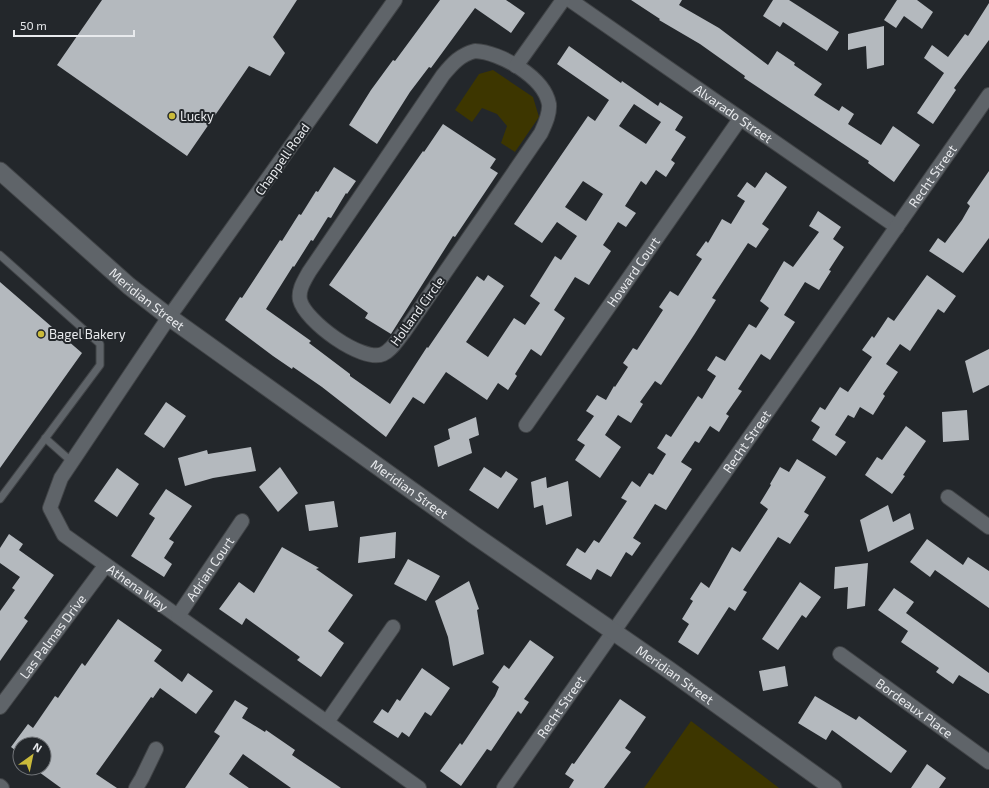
<svg xmlns="http://www.w3.org/2000/svg" width="989" height="788" viewBox="0 0 989 788" font-family="'Exo 2',sans-serif">
  <style>
    .green { fill: #3d3600 }
    .building { fill: #b4b9be; fill-rule: evenodd }
    .lines { fill: none; stroke-linecap: round; stroke-linejoin: round }
    .service-casing { stroke: #414447; stroke-width: 9 }
    .minor-casing { stroke: #414447; stroke-width: 16 }
    .tertiary-casing { stroke: #414447; stroke-width: 19 }
    .service { stroke: #5f6469; stroke-width: 7 }
    .minor { stroke: #5f6469; stroke-width: 14 }
    .tertiary { stroke: #5f6469; stroke-width: 17 }
    .poi-dot { fill: #caba3a; stroke: #23272b; stroke-width: 1.5 }
    .labels { text-anchor: middle; stroke-width: 4; stroke-linejoin: round; paint-order: stroke }
    .street-label { font-size: 13px; fill: #e8eaed; stroke: #23272b }
    .poi-label { font-size: 13px; fill: #e8eaed; stroke: #23272b; text-anchor: start }
  </style>
  <rect width="100%" height="100%" fill="#23272b"/>
  <!-- green -->
  <path class="green" d="M493 70 533 97 539 117 515 152 501 143 507 126 497 114 482 108 472 122 455 110 479 74Z
    M691 721 779 788H644Z"/>
  <!-- building -->
  <path class="building" d="M102 0H297L273 37 285 53 270 76 249 66 187 156 57 65Z
    M440 0H506L525 13 511 33 475 8 431 68 429 67 410 92 377 144 349 125 371 90 393 60 395 61Z
    M631 0H682L679 5 719 28 768 65 777 51 795 63 794 65 822 84 814 95 839 111 842 106 854 114 848 124 881 145 893 126 920 145 894 182 868 163 869 161 744 78 745 76 700 44 659 20 660 19Z
    M773 0H789L839 32 827 51 783 22 780 27 763 16Z
    M897 0H917L933 12 922 29 904 16 896 28 884 20Z
    M989 3V40L954 88 956 90 933 124 917 113 944 73 924 58 932 45 948 57 965 34 968 36Z
    M884 26V65L867 69 866 46 848 50V34Z
    M569 46 621 83 622 81 658 106 660 102 683 117 675 130 686 137 671 160 675 163 666 177 656 170 646 185 641 181 625 206 636 213 626 227 618 222 603 245 611 251 589 285 575 277 554 310 565 318 541 356 531 349 515 374 517 376 508 390 498 383 487 400 446 372 424 404 413 397 386 437 322 387 293 367 292 369 273 356 225 320 240 297 242 298 280 240 282 241 299 214 301 215 316 191 318 192 334 167 356 181 347 194 346 193 331 218 328 217 313 241 311 240 294 267 293 266 266 309 311 341 309 343 350 374V376L390 404 427 347 428 348 477 276 484 281 488 275 504 286 466 342 488 357 514 318 525 325 540 303 530 296 555 256 561 260 577 236 557 222 542 243 514 224 588 116 595 121 609 100 557 64ZM634 104 661 122 646 144 619 126ZM583 181 603 194 586 221 565 207Z
    M443 124 496 159 490 168 498 173 455 237 453 236 391 334 365 318 368 313 329 285 423 151 424 152Z
    M989 171V238L963 273 929 251 938 238 945 243 962 220 970 206 967 203Z
    M766 172 787 187 762 224 769 229 756 248 748 243 712 298 716 300 694 335 661 385 655 381 640 402 643 404 631 423 618 415 605 435 621 447 600 478 575 460 585 445 577 440 594 416 586 411 597 395 606 400 614 386 615 387 628 367 623 363 633 348 637 350 663 310 659 307 670 291 678 296 702 259 696 255 706 241 708 243 722 219 731 224 745 201 737 196 747 182 755 188Z
    M818 211 841 227 833 239 844 247 829 270 831 271 819 290 805 282 784 315 795 322 770 360 761 354 738 389 742 391 726 414 729 416 719 432 710 426 699 443 695 441 681 462 692 469 666 510 655 504 633 538 641 543 632 556 626 552 611 577 597 569 591 580 566 565 577 548 585 553 594 540 599 543 627 501 621 498 632 481 640 487 649 473 653 475 666 454 657 448 666 434 671 437 698 396 702 399 716 376 707 370 716 356 725 361 749 324 756 328 769 308 760 301 784 261 793 267 819 232 809 226Z
    M927 275 956 296 944 313 938 309 910 351 900 344 886 364 898 372 883 394 885 396 873 415 860 407 854 418 848 415 835 435 846 442 836 456 812 440 820 427 811 421 820 407 825 410 840 387 848 392 872 357 862 350 872 336 874 338 888 317 894 321Z
    M0 282 82 353 0 468Z
    M989 349V385L973 393 965 361Z
    M166 402 186 416 164 448 144 434Z
    M967 410 969 440 943 442 942 412Z
    M476 417 479 435 469 439 472 453 438 467 434 446 450 439 448 429Z
    M906 426 926 441 903 475 905 476 892 494 865 475 877 457 882 460Z
    M251 447 256 471 213 478 185 486 178 458 207 450 208 454Z
    M797 459 826 477 804 512 809 515 790 544 778 537 743 590 747 592 735 611 729 607 698 655 678 642 689 624 682 619 693 601 690 599 701 582 709 588 732 547 740 552 768 509 760 503 771 485 770 484 780 467 789 472Z
    M280 467 298 493 278 512 259 487Z
    M484 467 501 478 506 471 518 479 498 509 469 490Z
    M117 468 139 484 117 517 94 501Z
    M546 477 547 488 568 481 572 516 546 525 543 505 534 508 531 482Z
    M166 489 192 506 169 539 174 542 164 558 172 564 164 577 131 556 155 518 149 514Z
    M334 501 338 527 309 531 305 505Z
    M888 505 893 522 910 513 914 529 868 552 860 520Z
    M396 532 395 558 358 563 360 537Z
    M9 534 23 544 19 550 54 575 24 618 28 621 0 661V611L15 590 12 588 20 577 0 563V548Z
    M927 539 963 565 968 557 989 571V608L935 570 930 577 910 562Z
    M282 547 319 568 316 569 353 595 328 631 344 643 321 677 297 660 300 657 246 618 242 625 219 609 239 582 254 593Z
    M408 559 440 576 426 601 394 584Z
    M868 563 865 606 847 609 848 587 834 589 835 567Z
    M469 581 479 609 477 610 484 654 453 666 448 637 435 601Z
    M800 582 821 597 806 618 802 615 778 650 762 639Z
    M894 588 914 602 906 613 989 673V694L959 675 953 684 936 672 939 668 901 642 908 631 878 610Z
    M118 619 162 650 154 661 182 682 188 673 213 691 196 714 160 688 153 698 151 697 96 774 117 788H61L39 772 41 769 40 768H44V744H20V754L11 747 28 724 33 728 55 696 58 698 82 663 85 666Z
    M530 640 554 657 524 699 529 702 521 714 518 711 491 751 487 749 461 786 440 771 460 743 462 745 495 696 499 687 492 682 504 665 509 669Z
    M785 666 788 686 763 691 759 671Z
    M422 668 450 688 431 716 425 712 409 737 402 732 398 738 373 722 382 709 388 713 397 699 400 701Z
    M815 696 856 720 859 716 907 751 891 773 832 730 826 740 798 723Z
    M620 699 646 717 625 748 631 752 604 788H569L574 780 565 774 572 763 574 764Z
    M235 700 248 708 242 718 265 732 266 730 295 750 292 755 341 788H291L243 754 229 774 249 788H185L220 736 214 732Z
    M927 764 946 778 939 788H911Z"/>
  <g class="lines">
    <defs>
      <path id="service" d="M0 255 100 344V365L0 499
        M45 438 72 462"/>
      <g id="minor">
        <path id="s1" d="M395 0 169 317 61 478 50 508 64 535 419 788"/>
        <path id="s2" d="M570 0 897 227"/>
        <path d="M475 51C500 52 544 77 549 104 550 114 545 124 541 133L404 332C398 339 392 350 383 354 362 363 305 321 300 300 298 290 304 281 309 272L443 75C453 63 460 55 475 51Z"/>
        <path d="M516 66 563 0"/>
        <path id="s3" d="M526 425 740 119"/>
        <path d="M948 497 989 527"/>
        <path id="s4" d="M178 616 242 521"/>
        <path id="s5" d="M840 654 989 762"/>
        <path id="s6" d="M0 707 105 566"/>
        <path d="M327 722 393 627"/>
        <path d="M0 786 2 788"/>
        <path d="M136 788 142 778 156 749"/>
        <path id="s7" d="M504 788 989 95"/>
      </g>
      <g id="tertiary">
        <path id="s8" d="M0 171 129 286 169 317 474 535 669 670 833 788"/>
      </g>
    </defs>
    <!-- service casing -->
    <use href="#service" class="service-casing"/>
    <!-- minor casing -->
    <use href="#minor" class="minor-casing"/>
    <!-- tertiary casing -->
    <use href="#tertiary" class="tertiary-casing"/>
    <!-- service -->
    <use href="#service" class="service"/>
    <!-- minor -->
    <use href="#minor" class="minor"/>
    <!-- tertiary -->
    <use href="#tertiary" class="tertiary"/>
  </g>
  <!-- markers -->
  <g class="poi-dot">
    <circle cx="172" cy="116" r="4"/>
    <circle cx="41" cy="334" r="4"/>
  </g>
  <g class="labels">
    <!-- street labels -->
    <g class="street-label">
      <text dy="5" stroke="none"><textPath href="#s2" startOffset="199">Alvarado Street</textPath></text>
      <text transform="translate(282 159) rotate(-55)" y="5">Chappell Road</text>
      <text dy="5" stroke="none"><textPath href="#s7" startOffset="747">Recht Street</textPath></text>
      <text dy="5" stroke="none"><textPath href="#s3" startOffset="187">Howard Court</textPath></text>
      <text dy="5" stroke="none"><textPath href="#s8" startOffset="195">Meridian Street</textPath></text>
      <text transform="translate(417 311) rotate(-54)" y="5">Holland Circle</text>
      <text dy="5" stroke="none"><textPath href="#s7" startOffset="423">Recht Street</textPath></text>
      <text dy="5" stroke="none"><textPath href="#s8" startOffset="519">Meridian Street</textPath></text>
      <text dy="5" stroke="none"><textPath href="#s4" startOffset="57">Adrian Court</textPath></text>
      <text dy="5" stroke="none"><textPath href="#s1" startOffset="736">Athena Way</textPath></text>
      <text dy="5" stroke="none"><textPath href="#s6" startOffset="88">Las Palmas Drive</textPath></text>
      <text dy="5" stroke="none"><textPath href="#s8" startOffset="843">Meridian Street</textPath></text>
      <text dy="5" stroke="none"><textPath href="#s7" startOffset="99">Recht Street</textPath></text>
      <text dy="5" stroke="none"><textPath href="#s5" startOffset="92">Bordeaux Place</textPath></text>
    </g>
    <!-- poi labels -->
    <g class="poi-label">
      <text x="180" y="121">Lucky</text>
      <text x="49" y="339">Bagel Bakery</text>
    </g>
  </g>
  <!-- north arrow -->
  <g transform="translate(32 756) rotate(33)"><circle r="19" fill="#23272b" stroke="#727579"/>
  <path d="M0-3L7 15L0 10L-7 15Z" fill="#caba3a"/>
  <text y="-6" font-size="11" font-weight="bold" text-anchor="middle" fill="#e8eaed">N</text>
  </g>
  <!-- scale -->
  <path d="M14 30v6h120v-6" fill="none" stroke="#e8eaed" stroke-width="2"/>
  <text x="20" y="30" font-size="12" fill="#e8eaed" stroke="#23272b" stroke-width="3" paint-order="stroke">50 m</text>
</svg>
